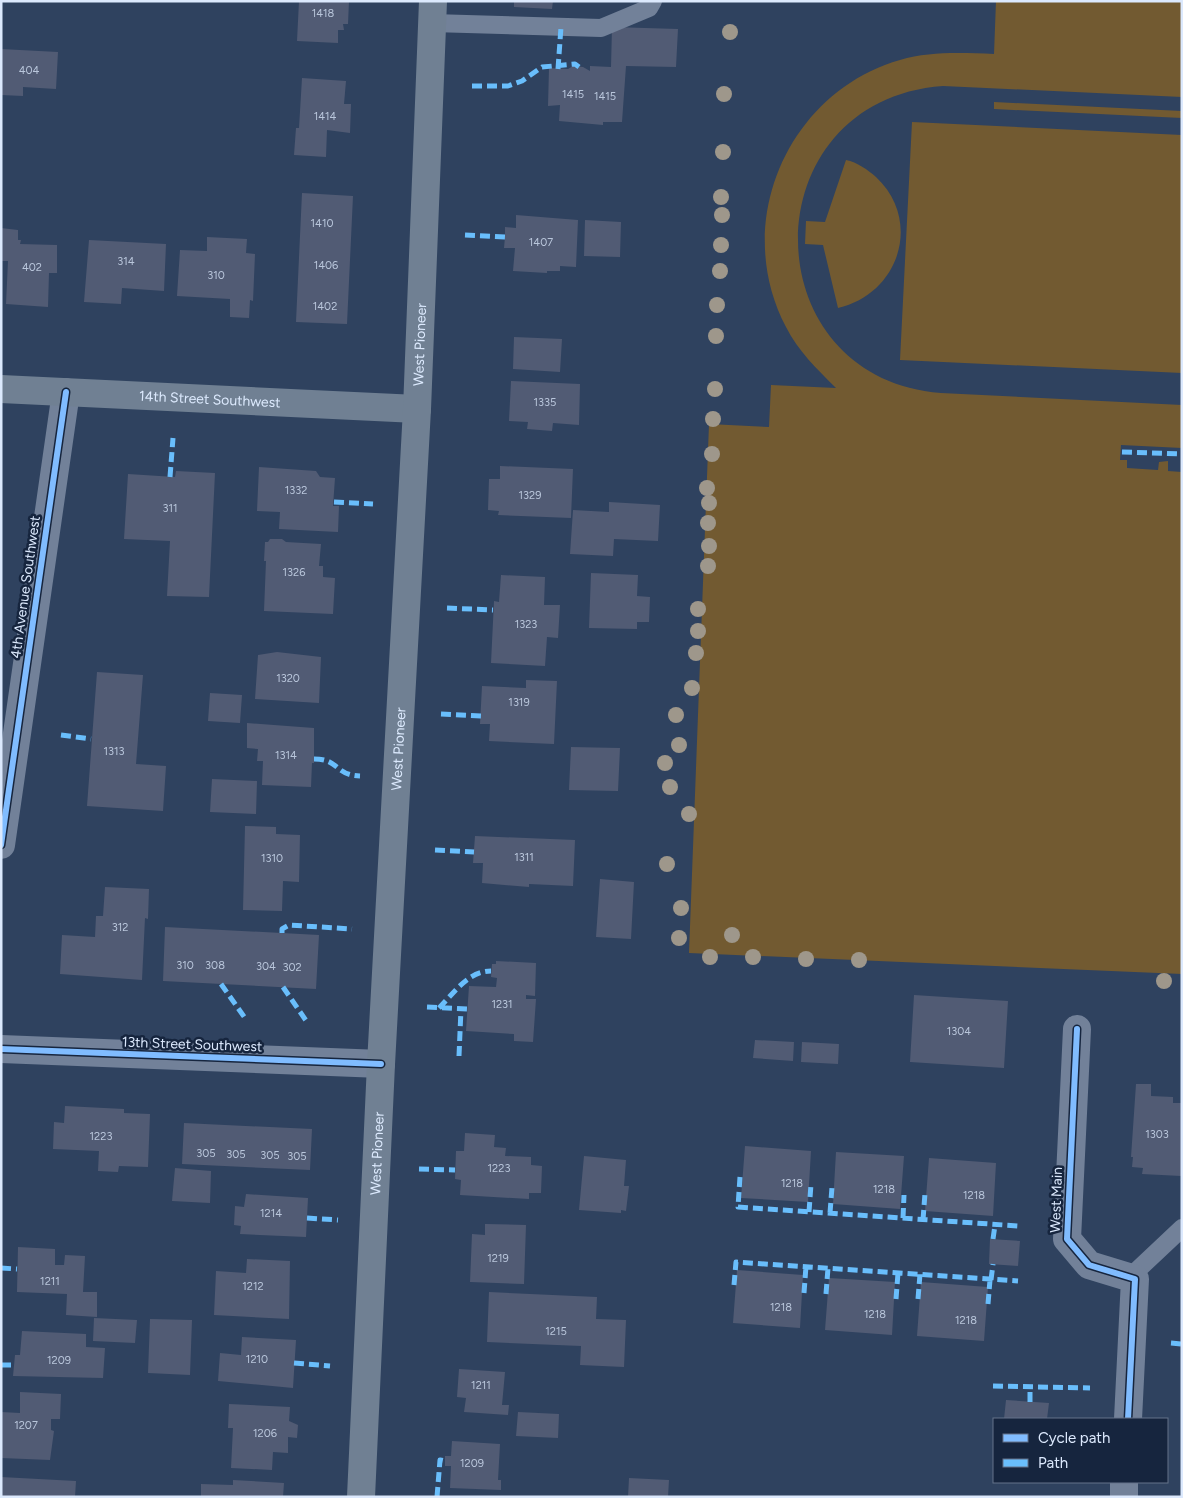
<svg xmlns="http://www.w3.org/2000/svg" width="1183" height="1498" viewBox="0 0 1183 1498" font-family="Figtree,sans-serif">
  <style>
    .green { fill: #725a31 }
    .building { fill: #515b74 }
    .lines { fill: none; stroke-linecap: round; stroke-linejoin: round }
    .lane { stroke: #728199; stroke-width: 18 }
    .street { stroke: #728199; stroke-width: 28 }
    .secondary { stroke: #708093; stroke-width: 28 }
    .quiet { stroke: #69befc; stroke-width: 5; stroke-dasharray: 10 5; stroke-linecap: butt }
    .cycleway-casing { stroke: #16253e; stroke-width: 9 }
    .cycleway { stroke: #80bcff; stroke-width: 6 }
    .tree { fill: #9e978b }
    .labels { text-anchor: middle; stroke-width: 5; stroke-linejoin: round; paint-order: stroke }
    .number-label { font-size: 11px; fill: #b9c6db }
    .street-label { font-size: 14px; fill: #dce9fd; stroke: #16253e }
  </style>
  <rect width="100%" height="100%" fill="#2f425f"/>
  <!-- green -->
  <path class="green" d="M996 1H1182V97L943 86C750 100 750 378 941 393L1182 405V448L1121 445 1120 460H1127V468L1158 470 1159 462 1168 461V471L1182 472V974L689 953 709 424 769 427 771 385 836 388C817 369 798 351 786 327 731 223 788 92 900 60 930 51 963 53 994 54Z
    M994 102 1182 111V118L994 109Z
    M912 122 1182 135V373L900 360Z
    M846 160C857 162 868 170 876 177 923 221 899 294 838 308L823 245 805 244 806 221 825 222Z"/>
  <!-- building -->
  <path class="building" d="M299 1H349L348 24H343L344 30H338V43L297 41Z
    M514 1H553L552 9 514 7Z
    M612 27 678 29 676 67 626 66 622 122H603V125L559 121 560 105 548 106 549 68 568 69 573 66 583 67 590 71V66L611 67Z
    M1 49 58 52 56 89 23 87V96L1 95Z
    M302 78 346 81 344 104H351L350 133 327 130 326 157 294 155 296 128H299Z
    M302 193 353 196 347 324 296 322Z
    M516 215 578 220 576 267 560 266V271H547V273L513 271 515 248H504L505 237V227L516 228Z
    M585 220 621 222 620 257 584 256Z
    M1 228 18 230V240H21L20 244 57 245V273H49L48 307 6 304 8 261H1Z
    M207 237 247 239 246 253 255 254 253 301 250 300 249 318 230 317V299L177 296 180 250 207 251Z
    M89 240 166 244 164 291 122 288 121 304 84 302Z
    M514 337 562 339 560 372 513 369Z
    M511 381 580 384 579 425 553 423 552 431 527 429 528 422 509 421Z
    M500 466 573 469 571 518 498 515 499 511 488 510 489 479H500Z
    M259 467 316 471 320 477 335 478 333 506H339L338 532 279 529 280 512 257 511Z
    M176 471 215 473 209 597 167 596 170 541 124 539 128 474 175 477Z
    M609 502 660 505 658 541 614 539 613 556 570 554 573 510 609 512Z
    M270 539H282L286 542 321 544 319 566H323V577L335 578 333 614 264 611 266 561H264L265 542H268Z
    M591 573 638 575 637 596 650 597 649 622H637V629L589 628Z
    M501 575 545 577 544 605H560L558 638 547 637 545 666 491 663 494 601 499 602Z
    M277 652 321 657 319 703 255 699 258 655Z
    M97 672 143 675 136 764 166 766 163 811 87 806Z
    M526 680 557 681 554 744 489 741 490 724H480L482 686 526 688Z
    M210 693 242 695 240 723 208 721Z
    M247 723 314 728V763H312L311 787 262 785 263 761H257L258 749 247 748Z
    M571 747 620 748 618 791 569 790Z
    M212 779 257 781 256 814 210 812Z
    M245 826 276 827V834L300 835 299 882 283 881 282 911 243 910Z
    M475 836 575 840 573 886 529 884V887L482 883 483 863H473Z
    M600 879 634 882 631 939 596 937Z
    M105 887 149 889 148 919 145 918 142 980 60 974 62 935 95 937 96 916H103Z
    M165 927 319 935 316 989 163 981Z
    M496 961 536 963 535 996 526 995V999H536L533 1042 514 1041V1034L466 1031 469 986 496 987 497 978 491 977 492 964H496Z
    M914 995 1008 1001 1004 1068 910 1062Z
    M755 1040 794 1042 793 1061 753 1058Z
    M802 1042 839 1044 838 1064 801 1062Z
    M1136 1084H1151V1096L1173 1097V1103H1182L1181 1176 1142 1174 1143 1168 1132 1167 1133 1157H1131Z
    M65 1106 124 1109V1113L150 1114 148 1167 119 1166 118 1172 98 1171 99 1151 53 1149 54 1122 64 1123Z
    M184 1123 312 1129 310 1170 182 1164Z
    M465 1133 495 1135 494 1147 506 1148 505 1156 531 1157V1165L542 1166 541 1193H529V1199L460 1195 461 1180 455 1179 456 1151H464Z
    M745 1146 811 1151 808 1202 741 1198Z
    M836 1152 904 1156 900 1209 833 1204Z
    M584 1156 626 1160 624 1186H629L626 1211 621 1210V1213L579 1210Z
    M929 1158 996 1163 993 1216 925 1211Z
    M175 1168 211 1171 210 1203 172 1201Z
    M246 1194 308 1198 306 1237 240 1234 241 1226 234 1225 235 1206 244 1207Z
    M485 1224 526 1225 524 1284 470 1282 472 1234 485 1235Z
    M990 1239 1020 1241 1018 1266 989 1264Z
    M18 1247 55 1249V1265H64L65 1255 85 1256 83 1292H97V1317L66 1315 67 1294 17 1292Z
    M247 1259 290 1261 289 1319 214 1315 216 1271 246 1273Z
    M737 1270 803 1275 800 1328 733 1323Z
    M829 1278 895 1282 892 1335 825 1330Z
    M921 1282 988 1287 984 1341 917 1336Z
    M489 1292 597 1297 596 1319 626 1320 624 1367 580 1365 581 1346 487 1342Z
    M94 1318 137 1320 135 1343 93 1341Z
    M150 1319 192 1320 190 1375 148 1373Z
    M22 1331 86 1334V1347L105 1348 103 1378 13 1376 15 1355H20Z
    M242 1337 296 1340 293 1388 218 1381 220 1353 241 1355Z
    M459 1369 505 1372 502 1405H509L508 1415 464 1412 466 1398 457 1397Z
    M20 1392 61 1394 60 1419H51V1430L54 1431 50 1460 1 1458V1412L20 1413Z
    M1006 1400 1049 1403 1047 1419H1004Z
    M229 1404 290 1407 289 1421 298 1425 297 1438 288 1437V1453L273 1452 272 1470 231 1468 233 1428H228Z
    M518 1412 559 1414 558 1438 516 1436Z
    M452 1441 500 1444 498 1480H501V1490L450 1488 451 1466H445V1456H451Z
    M1 1477 76 1481 75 1497H1Z
    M629 1478 669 1480 668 1497H628Z
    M233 1480 284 1483 283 1497H201V1484L233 1485Z"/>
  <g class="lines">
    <!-- lane -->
    <path class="lane" d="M432 23 601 28 649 8 653 1
      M1130 1277 1182 1228"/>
    <!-- street -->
    <path class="street" d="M1 845 66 392
      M1077 1029 1067 1239 1089 1265 1135 1279 1128 1419
      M1 1049 381 1064
      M1124 1497V1482"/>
    <!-- secondary -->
    <g class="secondary">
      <path id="s1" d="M1 389 417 409"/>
      <path id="s2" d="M361 1497 381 1064 417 409 433 1"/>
    </g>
    <!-- quiet -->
    <path class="quiet" d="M558 69 561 27
      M472 86H508L522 81 542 67 575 64 579 67
      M465 235 505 237
      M1122 452 1182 454
      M170 477 173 438
      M334 502 373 504
      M447 608 493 610
      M441 714 481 716
      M61 735 91 739
      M314 759C340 759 334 775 360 776
      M435 850 474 852
      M282 933V929L289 925 352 929
      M221 984 245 1018
      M283 987 307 1022
      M427 1007 468 1009
      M439 1008C454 993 468 971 491 971
      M459 1056 461 1009
      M419 1169 455 1170
      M740 1177 738 1207 1019 1226
      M809 1212 811 1184
      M830 1213 832 1187
      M307 1218 338 1220
      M903 1218 904 1195
      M923 1220 925 1193
      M993 1239 995 1225
      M1 1268 17 1269
      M991 1280 993 1264
      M734 1285 736 1262 1018 1281
      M804 1293 806 1266
      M826 1294 828 1268
      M896 1299 898 1273
      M918 1299 920 1274
      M988 1304 990 1280
      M1171 1343 1182 1344
      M294 1363 330 1366
      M1 1365H14
      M993 1386 1090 1388
      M1030 1402V1387
      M437 1497 440 1460 445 1461"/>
    <defs>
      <path id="cycleway" d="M1 845 66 392
        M1077 1029 1067 1239 1089 1265 1135 1279 1128 1419
        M1 1049 381 1064"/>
    </defs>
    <!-- cycleway casing -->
    <use href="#cycleway" class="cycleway-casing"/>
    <!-- cycleway -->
    <use href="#cycleway" class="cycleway"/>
  </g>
  <!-- trees -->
  <g class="tree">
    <circle cx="730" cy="32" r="8"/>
    <circle cx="724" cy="94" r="8"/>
    <circle cx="723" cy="152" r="8"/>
    <circle cx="721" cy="197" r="8"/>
    <circle cx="722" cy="215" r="8"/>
    <circle cx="721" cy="245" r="8"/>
    <circle cx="720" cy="271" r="8"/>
    <circle cx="717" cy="305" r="8"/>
    <circle cx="716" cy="336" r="8"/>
    <circle cx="715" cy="389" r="8"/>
    <circle cx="713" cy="419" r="8"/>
    <circle cx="712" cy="454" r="8"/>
    <circle cx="707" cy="488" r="8"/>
    <circle cx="709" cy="503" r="8"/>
    <circle cx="708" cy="523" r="8"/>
    <circle cx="709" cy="546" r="8"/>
    <circle cx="708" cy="566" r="8"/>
    <circle cx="698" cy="609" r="8"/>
    <circle cx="698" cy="631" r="8"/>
    <circle cx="696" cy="653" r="8"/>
    <circle cx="692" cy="688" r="8"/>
    <circle cx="676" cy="715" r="8"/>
    <circle cx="679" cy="745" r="8"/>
    <circle cx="665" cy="763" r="8"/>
    <circle cx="670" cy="787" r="8"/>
    <circle cx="689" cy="814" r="8"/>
    <circle cx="667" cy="864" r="8"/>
    <circle cx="681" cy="908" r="8"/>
    <circle cx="732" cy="935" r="8"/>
    <circle cx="679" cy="938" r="8"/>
    <circle cx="710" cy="957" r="8"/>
    <circle cx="753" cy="957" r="8"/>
    <circle cx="806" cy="959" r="8"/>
    <circle cx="859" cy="960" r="8"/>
    <circle cx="1164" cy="981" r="8"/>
  </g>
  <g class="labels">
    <!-- number labels -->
    <g class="number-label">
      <text x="323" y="17">1418</text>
      <text x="29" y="74">404</text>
      <text x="573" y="98">1415</text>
      <text x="605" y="100">1415</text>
      <text x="325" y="120">1414</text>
      <text x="322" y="227">1410</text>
      <text x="541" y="246">1407</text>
      <text x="126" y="265">314</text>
      <text x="326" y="269">1406</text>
      <text x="32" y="271">402</text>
      <text x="216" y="279">310</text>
      <text x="325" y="310">1402</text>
      <text x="545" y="406">1335</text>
      <text x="296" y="494">1332</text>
      <text x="530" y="499">1329</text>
      <text x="170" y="512">311</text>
      <text x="294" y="576">1326</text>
      <text x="526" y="628">1323</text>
      <text x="288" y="682">1320</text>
      <text x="519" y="706">1319</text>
      <text x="114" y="755">1313</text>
      <text x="286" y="759">1314</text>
      <text x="524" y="861">1311</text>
      <text x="272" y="862">1310</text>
      <text x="120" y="931">312</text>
      <text x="185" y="969">310</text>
      <text x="215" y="969">308</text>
      <text x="266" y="970">304</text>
      <text x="292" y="971">302</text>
      <text x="502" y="1008">1231</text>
      <text x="959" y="1035">1304</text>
      <text x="1157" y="1138">1303</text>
      <text x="101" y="1140">1223</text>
      <text x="206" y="1157">305</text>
      <text x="236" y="1158">305</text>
      <text x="270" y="1159">305</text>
      <text x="297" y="1160">305</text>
      <text x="499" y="1172">1223</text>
      <text x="792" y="1187">1218</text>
      <text x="884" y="1193">1218</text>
      <text x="974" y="1199">1218</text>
      <text x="271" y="1217">1214</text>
      <text x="498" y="1262">1219</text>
      <text x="50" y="1285">1211</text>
      <text x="253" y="1290">1212</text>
      <text x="781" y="1311">1218</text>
      <text x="875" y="1318">1218</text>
      <text x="966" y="1324">1218</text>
      <text x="556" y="1335">1215</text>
      <text x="257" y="1363">1210</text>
      <text x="59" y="1364">1209</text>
      <text x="481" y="1389">1211</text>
      <text x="26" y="1429">1207</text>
      <text x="265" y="1437">1206</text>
      <text x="472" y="1467">1209</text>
    </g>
    <!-- street labels -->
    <g class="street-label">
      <text dy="5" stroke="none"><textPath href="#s2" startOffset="1154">West Pioneer</textPath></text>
      <text dy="5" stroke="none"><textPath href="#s1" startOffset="209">14th Street Southwest</textPath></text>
      <text transform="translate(25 587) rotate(-82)" y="5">4th Avenue Southwest</text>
      <text dy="5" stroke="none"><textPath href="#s2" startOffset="749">West Pioneer</textPath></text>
      <text transform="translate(192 1044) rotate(2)" y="5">13th Street Southwest</text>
      <text dy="5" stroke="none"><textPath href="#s2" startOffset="344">West Pioneer</textPath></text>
      <text transform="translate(1056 1200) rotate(-88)" y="5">West Main</text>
    </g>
  </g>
  <!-- border -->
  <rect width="1183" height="1498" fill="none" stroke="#dce9fd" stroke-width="5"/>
  <!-- legend -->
  <rect x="993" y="1418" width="175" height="65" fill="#16253e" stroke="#65738a"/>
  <rect x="1003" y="1434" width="25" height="8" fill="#80bcff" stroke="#65738a"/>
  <text x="1038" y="1443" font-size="15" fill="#dce9fd">Cycle path</text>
  <rect x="1003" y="1459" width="25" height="8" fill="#69befc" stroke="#65738a"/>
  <text x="1038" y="1468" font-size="15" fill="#dce9fd">Path</text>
</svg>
